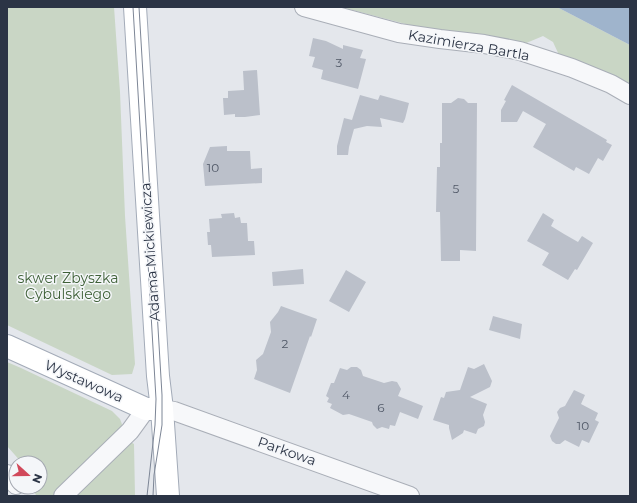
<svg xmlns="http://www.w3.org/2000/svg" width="637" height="503" viewBox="0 0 637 503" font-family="Montserrat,sans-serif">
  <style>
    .green { fill: #c9d6c5 }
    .water { fill: #9fb4cc }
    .building { fill: #bbc0ca }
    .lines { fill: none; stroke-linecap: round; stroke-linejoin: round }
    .minor-casing { stroke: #a9aeb7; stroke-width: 20 }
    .major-casing { stroke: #a3abb8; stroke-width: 24 }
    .minor { stroke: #f7f8fa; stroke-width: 18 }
    .major { stroke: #fff; stroke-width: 22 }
    .tram { stroke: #7d8696; stroke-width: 1 }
    .labels { text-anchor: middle; stroke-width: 3; stroke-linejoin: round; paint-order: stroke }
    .number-label { font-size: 12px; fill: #4f5766 }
    .street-label { font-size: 14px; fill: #2b3445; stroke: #f4f6f9 }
    .park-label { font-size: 14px; fill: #3f6138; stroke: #f4f6f9 }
  </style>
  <rect width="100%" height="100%" fill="#e4e7ec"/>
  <!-- green -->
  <path class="green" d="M7 7H114L120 92 125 216 135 364 132 374 112 375 7 325Z
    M341 7H557L630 45V86L559 55 553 42 543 36 524 44 473 34 417 27Z
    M7 362 21 368 112 411 120 419 123 427 52 496H37L29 487H40V463H22L7 446Z
    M129 441 134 444 135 496H74Z"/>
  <!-- water -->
  <path class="water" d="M557 7H630V45Z"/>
  <!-- building -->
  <path class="building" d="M313 38 326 41 343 49V45L363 50 360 58 366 59 358 89 321 79 323 70 312 67 315 57 309 56Z
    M257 70 260 115 245 117H235V114L224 115 223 98H228V91L244 90 243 71Z
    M512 85 607 140 606 142 612 145 603 161 598 158 589 174 576 167 574 171 533 147 546 124 523 111 517 122H501V110L506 101 504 100Z
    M360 95 378 100 380 95 409 103 405 119 403 123 380 118 382 127 367 126 354 129 349 147 348 155H337V146L344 118 352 120Z
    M458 98 464 99 468 103H477L476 251 460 250V261H441L440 212H436L437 167H440V143H442V103H451Z
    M227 146V151H250L251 169 262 168V183L205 186 203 164 210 147Z
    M234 213 235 218 240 217 241 223H247L248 241H254L255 255 212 257 211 245H208L207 232H210L209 219 222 218 221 214Z
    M543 213 554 220 551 226 564 234 578 242 582 236 593 243 577 270 575 269 568 280 542 265 549 253 527 241Z
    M303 269 304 284 273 286 272 272Z
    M346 270 366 282 349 312 329 301Z
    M281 306 317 319 311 337 310 336 290 393 254 379 257 370 256 360 263 354 271 332 270 322 278 312Z
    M493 316 522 324 520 339 489 330Z
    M484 364 492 381 490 387 470 397 487 404 483 415 485 422 484 426 478 429 476 434 464 430 463 433 452 440 449 428V425L433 420 441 397 444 398 446 392 460 390 468 367 474 369Z
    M351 367H357L361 370 363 376 384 383 392 381 397 382 401 389 398 396 423 406 418 419 400 412 395 426 390 425 389 429 382 427 377 429 373 425 372 422 349 414 343 415 330 408 332 404 327 402 329 398 326 396 331 383H334L340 368 347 370Z
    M574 390 585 395 581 404 598 413 595 420 599 422 589 443 582 440 579 447 565 440 560 444H556L552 441 550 436 559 418 557 412 560 408 565 406Z"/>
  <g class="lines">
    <defs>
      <path id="minor" d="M304 7 399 33 440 39 484 44 520 51 572 68 611 84 630 95
        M162 409 174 411 410 496
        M7 474 16 485
        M63 496 130 431 146 409"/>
      <path id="major" d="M135 7 158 376 162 409 168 496
        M7 346 146 409H162"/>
    </defs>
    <!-- minor casing -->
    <use href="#minor" class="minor-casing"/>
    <!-- major casing -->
    <use href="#major" class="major-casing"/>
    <!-- minor -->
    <use href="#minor" class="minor"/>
    <!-- major -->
    <use href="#major" class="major"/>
    <!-- tram -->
    <path class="tram" d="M133 7 156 399 155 425 147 496
      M139 7 162 395V425L154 475 153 496"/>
  </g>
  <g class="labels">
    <!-- number labels -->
    <g class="number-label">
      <text x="339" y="67">3</text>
      <text x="213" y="172">10</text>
      <text x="456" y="193">5</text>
      <text x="285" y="348">2</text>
      <text x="346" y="399">4</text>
      <text x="381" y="412">6</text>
      <text x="583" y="430">10</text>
    </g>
    <!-- street labels -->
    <g class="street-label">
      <text transform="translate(469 45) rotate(10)" y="5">Kazimierza Bartla</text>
      <text transform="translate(150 252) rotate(-94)" y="5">Adama Mickiewicza</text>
      <text transform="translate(84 381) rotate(24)" y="5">Wystawowa</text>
      <text transform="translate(287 451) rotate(19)" y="5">Parkowa</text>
    </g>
    <!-- park labels -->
    <g class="park-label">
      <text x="68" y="283">skwer Zbyszka<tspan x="68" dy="16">Cybulskiego</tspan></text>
    </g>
  </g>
  <!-- border -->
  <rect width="637" height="503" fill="none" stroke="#2b3445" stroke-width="16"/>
  <!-- north arrow -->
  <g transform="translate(28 475) rotate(111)"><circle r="19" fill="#f4f6f9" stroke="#a4a8b1"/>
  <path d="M0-3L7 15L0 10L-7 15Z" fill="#d1495b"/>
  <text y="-6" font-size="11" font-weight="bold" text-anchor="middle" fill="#2b3445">N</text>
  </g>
</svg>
